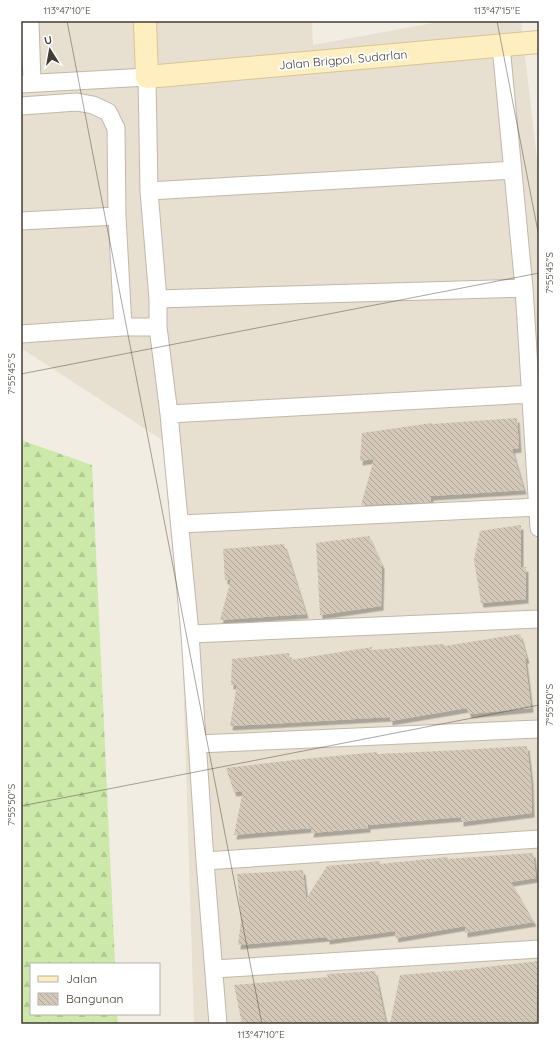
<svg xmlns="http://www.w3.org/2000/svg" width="560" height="1045" viewBox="0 0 560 1045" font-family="Quicksand,sans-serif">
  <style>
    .residential { fill: #e7dfd0 }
    .forest { fill: url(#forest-firs) }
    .building { fill: url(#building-back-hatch); filter: url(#shadow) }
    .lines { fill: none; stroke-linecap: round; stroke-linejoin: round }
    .minor-casing { stroke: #c1b8a8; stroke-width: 19 }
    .secondary-casing { stroke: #d9c492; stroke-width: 24 }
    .minor { stroke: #fff; stroke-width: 17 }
    .secondary { stroke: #ffefc0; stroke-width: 22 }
    .ticks { fill: none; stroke: #443d33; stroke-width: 1; stroke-opacity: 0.45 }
    .labels { text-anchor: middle; stroke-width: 3.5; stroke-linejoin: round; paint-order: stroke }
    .street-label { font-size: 12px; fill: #443d33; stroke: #fff }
    .neatline { fill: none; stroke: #443d33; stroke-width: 1.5 }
    .ticks-label { font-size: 10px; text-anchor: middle; fill: #443d33 }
  </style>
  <defs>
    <pattern id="forest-firs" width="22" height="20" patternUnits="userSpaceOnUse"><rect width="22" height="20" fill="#cde9a9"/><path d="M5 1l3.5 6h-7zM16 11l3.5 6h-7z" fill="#b1c992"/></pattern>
    <pattern id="building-back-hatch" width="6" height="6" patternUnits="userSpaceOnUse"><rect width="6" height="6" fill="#d4c9b8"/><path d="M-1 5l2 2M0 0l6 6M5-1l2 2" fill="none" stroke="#aea496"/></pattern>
    <filter id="shadow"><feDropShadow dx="2.5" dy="4.5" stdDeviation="0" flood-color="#0004"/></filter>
  </defs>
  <rect width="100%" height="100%" fill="#f2ede3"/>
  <!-- residential -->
  <path class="residential" d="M21 21H312L313 45 444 21H521L539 176V1024H194L176 449 21 348Z"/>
  <!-- forest -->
  <path class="forest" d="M21 440 92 465 115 964H31V1014H117L118 1024H21Z"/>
  <!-- building -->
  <path class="building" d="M517 418 519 448 512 449 524 490 431 496V502L361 505 374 459 360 461 362 433 432 423V424Z
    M521 525V568L526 567V599L481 603 474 560 480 531Z
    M369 536 382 565 381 606 320 615 316 543Z
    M284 544 306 614 220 620 231 579 225 580 223 549Z
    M520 634 527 659H525L531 708 469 714 467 708 390 721V717L230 726 237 684 231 685 232 659 289 653 290 660 372 647V650L444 644 445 646Z
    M527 746 531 780 532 813 461 822V817L368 825V828L311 833 312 828 234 835 243 791 234 792 226 768 294 760 377 752V754L460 750Z
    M533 853 536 878 511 882 534 922 465 933V926L396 938 395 931 327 940V937L238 945 241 921 237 874 303 870 306 899 327 866 380 861V864L448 857V859Z
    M539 961 538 985 537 986 536 1024H390L400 975 461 970Z
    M375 971 386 1024H242L234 985 328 977 327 974Z"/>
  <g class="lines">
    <defs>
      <path id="minor" d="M30 21 32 83
        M501 46 524 288 539 528
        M21 84 147 77 149 191 158 299V327L169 414 190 634 205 861 218 1024
        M21 106 77 102 93 105 108 112 116 128 117 216 123 327
        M149 191 513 170
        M21 221 117 216
        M158 299 524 288
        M21 334 123 327H158
        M169 414 532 394
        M180 524 538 507
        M190 634 539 619
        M197 744 539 729
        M205 861 539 839
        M214 969 539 949"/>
      <path id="secondary" d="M145 21 147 77 539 42"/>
    </defs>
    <!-- minor casing -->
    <use href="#minor" class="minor-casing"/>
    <!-- secondary casing -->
    <use href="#secondary" class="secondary-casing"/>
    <!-- minor -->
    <use href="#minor" class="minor"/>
    <!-- secondary -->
    <use href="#secondary" class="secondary"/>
  </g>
  <!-- ticks -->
  <path class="ticks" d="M67 21 262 1024M497 21 539 237M21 374 539 273M21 806 539 705"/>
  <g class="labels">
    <!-- street labels -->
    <g class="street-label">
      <text transform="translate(343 60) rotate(-5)" y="4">Jalan Brigpol. Sudarlan</text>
    </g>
  </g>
  <!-- border -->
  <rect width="560" height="1045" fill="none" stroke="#ffffff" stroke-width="44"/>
  <!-- legend -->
  <rect x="30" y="963" width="130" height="52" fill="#ffffff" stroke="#b4b1ad"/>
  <rect x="38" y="976" width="20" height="6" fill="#ffefc0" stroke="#b4b1ad"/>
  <text x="66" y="983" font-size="12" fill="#443d33">Jalan</text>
  <rect x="38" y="993" width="20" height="12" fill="url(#building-back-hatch)" stroke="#b4b1ad"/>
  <text x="66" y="1003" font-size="12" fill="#443d33">Bangunan</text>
  <!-- north arrow -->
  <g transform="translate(50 50) rotate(349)" stroke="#ffffff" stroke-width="3" paint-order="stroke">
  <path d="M0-3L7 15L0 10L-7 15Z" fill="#443d33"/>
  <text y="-6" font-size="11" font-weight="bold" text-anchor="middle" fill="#443d33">U</text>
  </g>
  <rect x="22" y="22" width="516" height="1001" class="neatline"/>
  <g class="ticks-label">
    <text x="67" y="14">113°47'10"E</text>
    <text x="497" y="14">113°47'15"E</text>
    <text transform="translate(549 273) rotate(-90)" y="4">7°55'45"S</text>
    <text transform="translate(11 374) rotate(-90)" y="4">7°55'45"S</text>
    <text transform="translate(549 705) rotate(-90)" y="4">7°55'50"S</text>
    <text transform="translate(11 805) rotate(-90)" y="4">7°55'50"S</text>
    <text x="261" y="1038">113°47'10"E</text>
  </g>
</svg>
